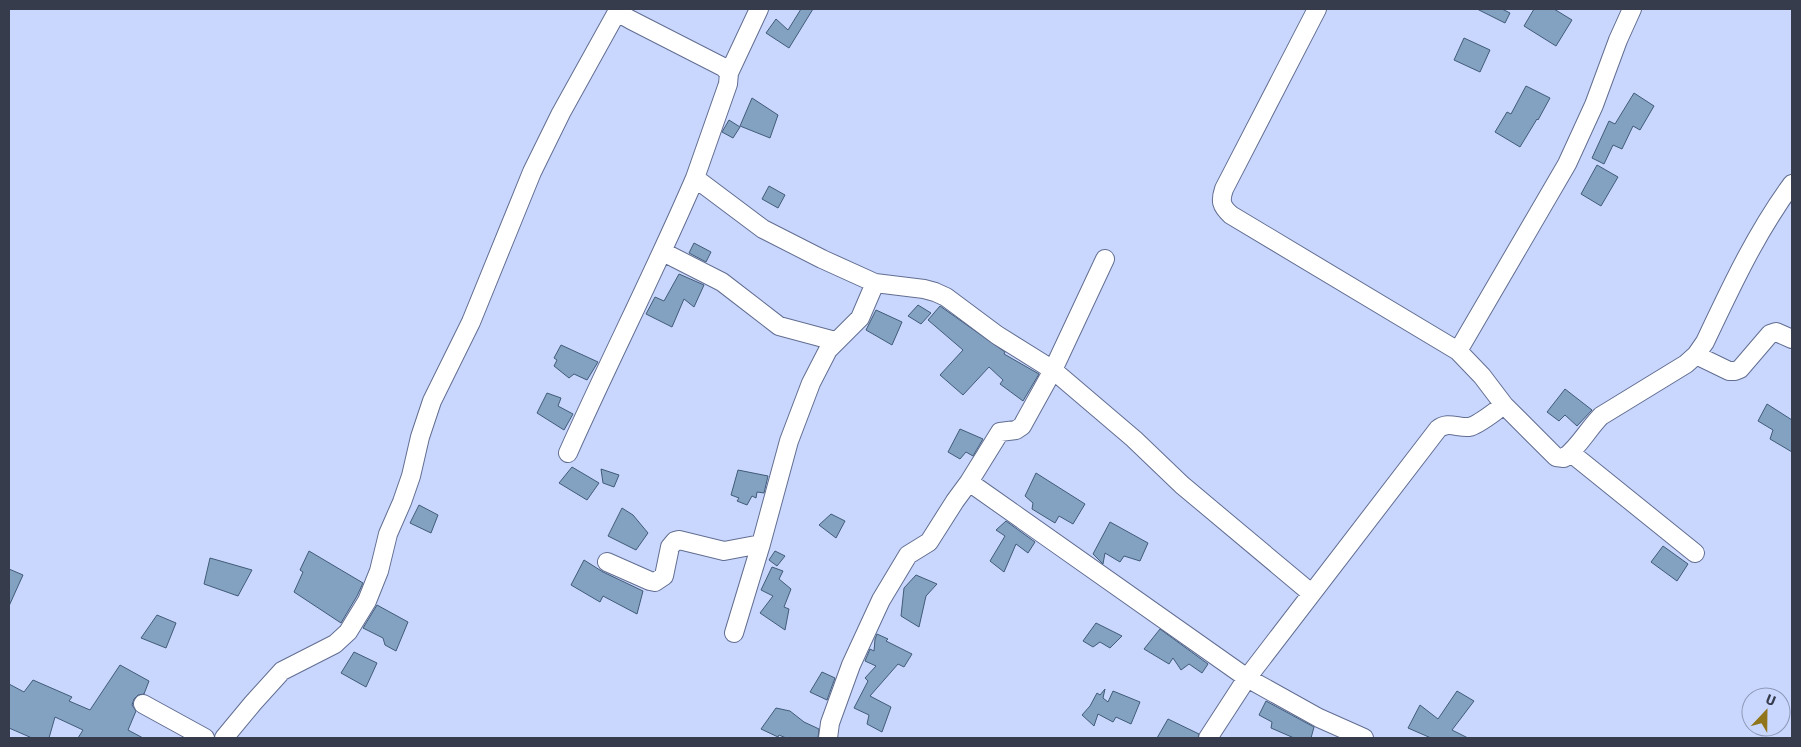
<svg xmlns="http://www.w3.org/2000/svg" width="1801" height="747" viewBox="0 0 1801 747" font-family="'Fira Sans',sans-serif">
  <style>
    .building { fill: #83a1c0; stroke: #415c78 }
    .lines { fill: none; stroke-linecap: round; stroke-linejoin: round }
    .minor-casing { stroke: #626e91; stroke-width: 20 }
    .minor { stroke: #fff; stroke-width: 18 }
  </style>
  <rect width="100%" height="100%" fill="#c9d7ff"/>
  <!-- building -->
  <path class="building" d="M801 9H813L789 48 766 33 776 19 788 30Z
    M1477 9H1502L1510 13 1505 23Z
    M1534 9H1554L1572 20 1556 46 1524 26Z
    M1464 38 1490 50 1480 72 1454 60Z
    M1526 86 1550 98 1538 120 1537 119 1520 147 1495 132 1507 112 1511 114Z
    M1634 93 1654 106 1640 130 1633 126 1622 149 1613 145 1604 164 1592 158 1609 121 1615 124Z
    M752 98 778 115 770 138 740 126Z
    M729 120 740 127 733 138 722 132Z
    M1597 165 1618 177 1601 206 1581 194Z
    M769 186 785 195 778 208 762 199Z
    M694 243 711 252 706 262 689 253Z
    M679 274 704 285 694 307 684 299 672 327 646 314 655 297 664 301Z
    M918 305 931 313 921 324 908 316Z
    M940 306 1005 352 1004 354 1039 374 1023 401 1000 384 1003 380 989 367 963 395 940 375 963 350 928 320Z
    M876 310 902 322 892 345 866 330Z
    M561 345 598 362 587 380 574 374 569 378 554 366 557 360 554 358Z
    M1565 389 1592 410 1577 426 1565 415 1559 421 1547 412Z
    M547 393 561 398 558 406 573 414 564 430 537 413Z
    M1767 404 1792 420V452L1770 439 1773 430 1758 421Z
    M960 429 983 439 973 456 966 452 960 459 948 452Z
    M572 467 599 483 587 500 559 483Z
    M601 469 619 475 614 487 603 483Z
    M738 470 768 476 764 493 757 492 756 498 752 496 747 505 737 501 739 498 731 495Z
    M1036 473 1085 504 1073 524 1059 516 1055 523 1032 509 1033 503 1025 496Z
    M419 505 438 515 431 533 410 523Z
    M622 508 633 515 648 533 636 550 608 536Z
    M831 514 845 521 836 538 819 525Z
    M1006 521 1035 542 1028 553 1016 544 1004 572 990 561 1005 536 996 530Z
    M1110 522 1148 543 1140 561 1124 556 1120 562 1105 553 1103 564 1093 554Z
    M1663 546 1688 564 1677 581 1651 562Z
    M309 551 363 583 357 596 341 623 294 592 303 572 300 570Z
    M775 551 785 556 777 566 769 560Z
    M210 558 252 570 238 596 204 584Z
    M584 560 603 572 643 591 637 614 603 596 600 602 571 585Z
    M772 567 783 571 779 579 791 589 784 607 789 609 785 630 760 613 773 596 761 590Z
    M9 569 23 575 9 606Z
    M916 575 937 584 926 596 919 627 901 616 904 588Z
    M377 605 408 622 396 651 385 645 383 638 363 628Z
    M157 615 176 623 166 648 141 638Z
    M1096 623 1122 636 1110 648 1100 642 1093 647 1083 641Z
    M1160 629 1208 664 1202 673 1189 664 1181 670 1173 658 1169 664 1144 649Z
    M877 634 888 639 886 641 912 654 904 667 898 664 870 696 891 707 882 732 867 724 869 715 854 708 868 681 865 678 876 666 865 661 870 649 874 651 875 639Z
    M354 652 377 663 366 687 341 673Z
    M120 665 149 681 144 694 138 695 134 699 132 705 136 711 128 730 143 738H78L83 730 55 717 49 738H32L9 728V684L24 692 33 680 72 697 69 701 90 710Z
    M822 672 835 678 827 700 810 692Z
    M1105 689 1103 698 1108 702 1113 691 1140 702 1131 724 1116 717 1113 722 1098 714 1094 726 1082 715 1090 706 1097 693 1100 695Z
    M1457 691 1474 701 1452 730 1468 738H1431L1408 728 1420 705 1438 719Z
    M1266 701 1314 727 1311 738H1294L1271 728 1272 722 1259 715Z
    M776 708 790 711 804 722 819 729 818 738H786L779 735 778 737 761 729Z
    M1168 719 1199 734 1198 738H1157Z"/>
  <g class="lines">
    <defs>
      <path id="minor" d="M619 9 617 12 631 20 723 67 729 73 728 84 695 178 763 229 822 259 875 283 924 289 935 292 946 297 997 335 1053 370 1134 439 1182 485 1311 593
        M1317 9 1224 189C1220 201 1221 206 1231 215L1458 351 1482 376 1504 405
        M729 73 759 9
        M663 252 722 282 779 326 835 341
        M1105 259 1053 370 1022 426 1016 430 1000 432 969 482 1247 678 1319 718 1364 738
        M1458 351 1567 164 1594 105 1618 40 1632 9
        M1696 355 1729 371H1735L1740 369 1770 334 1776 332 1792 339
        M568 453C609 361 655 271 695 178
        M1571 453 1695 553
        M607 562 650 581 655 582 664 576 670 547 675 541 679 540 724 551 761 544
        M734 633 761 544 789 441 811 383 828 350 860 318 875 283
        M143 704 205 738
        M224 738 253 703 282 671 335 644 348 632 367 601 379 571 388 534 402 502 411 476 420 437 432 401 471 322 532 172 561 113 617 12
        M828 738 830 723 851 665 881 600 908 555 929 542 955 501 969 482
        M1208 738 1247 678 1438 429C1447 421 1458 428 1469 427 1479 425 1495 411 1504 405L1556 457 1564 458C1579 447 1588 429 1601 416L1686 364 1696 355 1705 342C1731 287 1756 233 1792 184"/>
    </defs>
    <!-- minor casing -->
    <use href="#minor" class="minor-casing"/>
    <!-- minor -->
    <use href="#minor" class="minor"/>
  </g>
  <!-- border -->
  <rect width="1801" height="747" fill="none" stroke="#373c4c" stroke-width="20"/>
  <!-- north arrow -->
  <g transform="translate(1766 712) rotate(22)"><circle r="24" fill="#c9d7ff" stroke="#8f99b7"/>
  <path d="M0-4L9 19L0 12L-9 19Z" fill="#91751b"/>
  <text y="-8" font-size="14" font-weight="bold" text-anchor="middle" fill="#373c4c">U</text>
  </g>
</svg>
